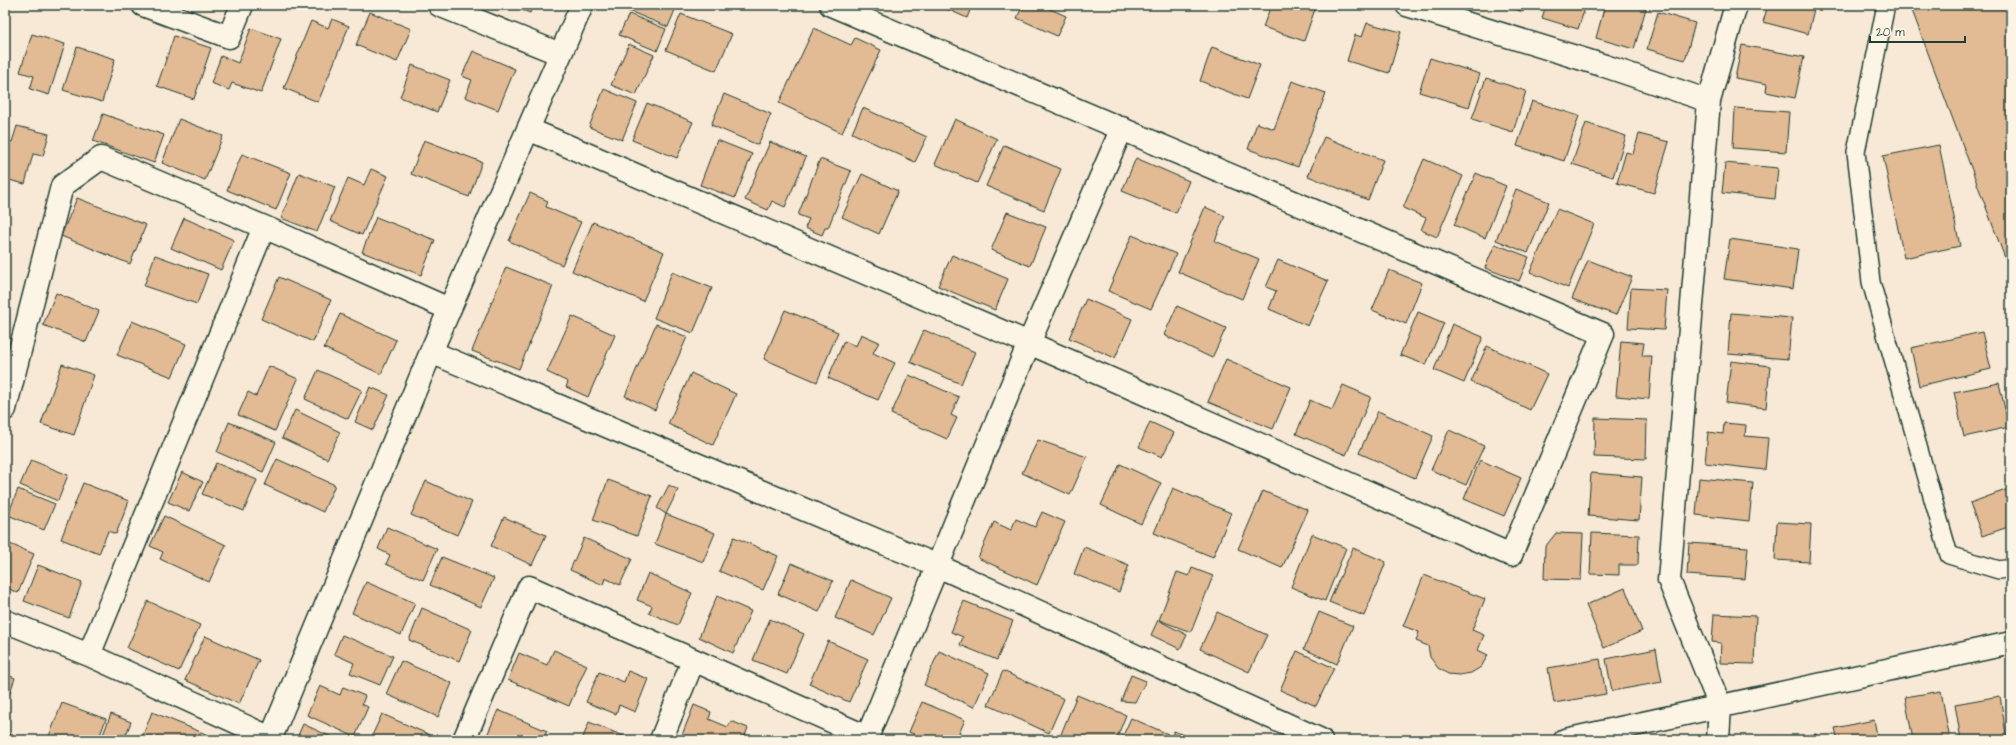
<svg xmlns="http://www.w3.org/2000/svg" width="2016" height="745" viewBox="0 0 2016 745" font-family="'Architects Daughter',sans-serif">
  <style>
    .building { fill: #e2ba93; stroke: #1f3d34 }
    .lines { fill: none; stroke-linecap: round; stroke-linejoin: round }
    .service-casing { stroke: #1f3d34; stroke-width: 20 }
    .minor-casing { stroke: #1f3d34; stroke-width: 25 }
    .service { stroke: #fcf5e5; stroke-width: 17 }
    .minor { stroke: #fcf5e5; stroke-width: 22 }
  </style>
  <rect width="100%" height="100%" fill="#f7e9d5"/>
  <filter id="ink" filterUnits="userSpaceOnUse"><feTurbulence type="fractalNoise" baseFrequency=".025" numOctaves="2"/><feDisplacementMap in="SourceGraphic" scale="8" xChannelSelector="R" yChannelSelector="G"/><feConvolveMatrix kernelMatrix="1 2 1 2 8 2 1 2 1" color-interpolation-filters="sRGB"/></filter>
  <g filter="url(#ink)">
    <!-- building -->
    <path class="building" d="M509 5H533L530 13Z
      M614 5H677L668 27Z
      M938 5H972L967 18Z
      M1023 5H1041L1066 16 1057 36 1017 18Z
      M1271 5 1316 6 1304 41 1263 27Z
      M1503 5H1525L1523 12Z
      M1546 5H1586L1578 29 1542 18Z
      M1605 5H1647L1634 49 1596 38Z
      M1768 5H1815L1808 34 1763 22Z
      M1910 5H2011V274Z
      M370 12 411 29 397 62 356 45Z
      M1658 12 1695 23 1685 60 1647 49Z
      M629 14 666 29 657 51 619 35Z
      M681 14 732 34 716 71 666 50Z
      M332 19 349 26 318 102 284 88 311 21 328 28Z
      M1367 23 1401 32 1389 73 1347 61 1355 35 1362 37Z
      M251 28 281 39 261 93 232 83 229 90 211 83 221 56 238 63Z
      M814 28 851 45 855 38 881 50 842 133 779 103Z
      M32 34 65 44 49 95 30 89 34 76 20 72Z
      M174 36 211 48 194 99 157 86Z
      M629 44 654 55 636 95 611 85Z
      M1742 45 1804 57 1795 98 1766 92 1767 84 1735 78Z
      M77 47 115 59 102 102 63 90Z
      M1212 47 1260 65 1247 99 1200 81Z
      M473 51 515 69 498 110 465 97 472 80 462 76Z
      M1430 58 1480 74 1469 107 1419 92Z
      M412 65 450 80 437 112 400 97Z
      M1486 78 1526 91 1513 132 1472 119Z
      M1292 81 1326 93 1298 167 1248 149 1257 123 1274 129Z
      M604 89 637 103 622 140 589 127Z
      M724 94 771 114 758 145 711 125Z
      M1532 101 1579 116 1564 161 1517 146Z
      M647 103 693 122 677 158 632 140Z
      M863 108 927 137 915 162 852 133Z
      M1735 108 1789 112 1786 152 1733 148Z
      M103 114 164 135 154 163 93 141Z
      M179 119 223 136 205 180 162 163Z
      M955 119 997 139 977 183 935 164Z
      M1586 123 1626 136 1613 177 1572 164Z
      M17 126 49 134 43 156 33 154 25 184 5 179V140L12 142Z
      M1639 134 1669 142 1654 193 1617 183 1626 152 1633 154Z
      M1324 137 1383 160 1368 200 1308 176Z
      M424 140 482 162 469 197 411 174Z
      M717 140 752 154 735 198 700 185Z
      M770 142 806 157 785 207 772 201 768 210 745 200Z
      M1004 145 1061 169 1044 210 986 186Z
      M1939 145 1960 246 1904 258 1883 156Z
      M242 154 291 173 276 210 227 190Z
      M1136 158 1189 181 1176 213 1122 191Z
      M820 159 851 171 828 228H825L822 235 805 228 809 219 798 215Z
      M1424 159 1463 176 1437 237 1421 230 1426 218 1403 208Z
      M1725 163 1778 168 1775 199 1722 193Z
      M371 169 388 176 362 235 330 221 348 178 364 185Z
      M299 173 335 187 317 232 281 218Z
      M1476 173 1506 186 1485 238 1454 225Z
      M862 174 898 191 879 234 842 217Z
      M1516 189 1549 202 1528 253 1496 240Z
      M530 193 548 201 546 207 581 222 562 265 509 241Z
      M77 198 146 225 130 264 61 236Z
      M1205 207 1225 216 1215 241 1259 259 1242 299 1178 272Z
      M1557 209 1594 224 1568 288 1530 272Z
      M1007 212 1046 227 1030 266 991 250Z
      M376 217 435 240 421 275 362 252Z
      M184 218 234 240 221 270 171 248Z
      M593 222 664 252 643 301 572 271Z
      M1132 235 1176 254 1151 309 1108 291Z
      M1730 239 1798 249 1793 289 1724 279Z
      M1495 244 1529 257 1519 281 1485 268Z
      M155 255 208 274 197 304 144 286Z
      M952 255 1008 279 995 310 938 286Z
      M1278 260 1328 281 1308 326 1269 309 1276 291 1266 287Z
      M1588 260 1632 277 1616 315 1572 299Z
      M506 267 553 286 519 369 472 351Z
      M1389 270 1422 283 1406 324 1372 310Z
      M672 272 712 288 693 333 654 318Z
      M279 277 331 300 313 342 261 319Z
      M1631 288 1667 290 1664 330 1628 328Z
      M56 293 99 311 86 342 43 325Z
      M1086 299 1132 319 1115 358 1069 338Z
      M1177 306 1226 328 1212 358 1164 335Z
      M785 310 838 332 817 382 764 359Z
      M1418 312 1444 323 1426 365 1400 355Z
      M1731 313 1792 318 1788 359 1728 354Z
      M340 314 396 340 381 374 324 348Z
      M572 316 615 335 588 397 566 387 568 382 547 372Z
      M132 321 186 344 172 377 117 355Z
      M656 324 687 337 655 410 625 396Z
      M1452 324 1483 337 1464 383 1434 370Z
      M924 330 975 352 961 384 910 362Z
      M1982 332 1991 369 1919 386 1911 348Z
      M861 334 879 342 873 353 895 363 878 400 828 378 844 341 856 346Z
      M1621 341 1644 343 1642 356H1652L1649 399 1616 396Z
      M1487 346 1547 374 1530 410 1471 382Z
      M1226 359 1291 387 1273 429 1208 402Z
      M1731 361 1770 366 1766 408 1726 403Z
      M62 364 94 375 74 435 41 424Z
      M269 366 298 379 275 431 238 415 248 392 256 396Z
      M318 370 362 390 348 419 305 399Z
      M691 373 736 394 713 445 668 424Z
      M909 375 959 397 951 415 957 418 947 439 891 414Z
      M1999 383 2009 427 1964 437 1954 392Z
      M1343 385 1371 397 1346 455 1296 434 1310 400 1332 410Z
      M370 387 389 395 373 430 355 422Z
      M295 410 340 432 327 459 282 438Z
      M1378 411 1433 436 1415 478 1359 453Z
      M1595 418 1647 420 1646 459 1594 457Z
      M229 422 276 442 263 472 217 452Z
      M1150 422 1174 433 1162 457 1139 447Z
      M1724 423 1746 425 1745 436 1768 438 1765 470 1705 463 1708 432 1723 434Z
      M1449 430 1484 446 1466 485 1431 470Z
      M1038 440 1087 457 1070 495 1022 473Z
      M277 459 335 485 323 512 265 485Z
      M31 460 68 475 58 501 20 485Z
      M1480 460 1521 478 1504 516 1464 499Z
      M216 463 257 480 244 511 202 494Z
      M1120 464 1161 483 1141 524 1101 505Z
      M182 472 203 482 189 511 168 502Z
      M1591 473 1642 477 1639 520 1588 516Z
      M1699 478 1753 483 1749 521 1696 515Z
      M608 480 652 496 637 536 593 520Z
      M426 481 472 502 457 535 411 515Z
      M83 483 129 501 116 534 108 531 99 554 61 539Z
      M669 485 678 490 666 514 657 508Z
      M1173 488 1231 513 1213 557 1154 533Z
      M2011 488V526L1982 536 1970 503Z
      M18 489 55 504 44 530 8 515Z
      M1263 491 1308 510 1282 568 1238 549Z
      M1042 512 1065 522 1037 585 978 558 994 522 1011 530 1016 519 1035 527Z
      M666 514 715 533 703 562 655 544Z
      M164 516 226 545 209 582 160 559 163 552 150 546Z
      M504 517 546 535 532 565 491 546Z
      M1777 522 1811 524 1809 562 1775 560Z
      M387 527 437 549 423 580 386 564 390 555 378 549Z
      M1556 533 1583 534 1581 580 1544 579 1545 547Z
      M1592 533 1639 535 1638 565H1619V575L1590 574Z
      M1312 534 1346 548 1325 601 1291 587Z
      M734 537 778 556 763 590 719 571Z
      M584 538 632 559 620 585 605 578 603 585 570 570Z
      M5 542 34 554 18 593 5 587Z
      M1689 543 1748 547 1745 579 1687 575Z
      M1084 547 1129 565 1119 592 1074 574Z
      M1353 548 1386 562 1364 616 1329 602Z
      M442 557 494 578 481 607 430 585Z
      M791 563 833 581 819 612 778 594Z
      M38 565 82 582 69 618 24 601Z
      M1192 568 1213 576 1191 632 1159 620 1177 572 1189 576Z
      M648 573 692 593 678 625 649 613 652 606 637 600Z
      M1424 575 1485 599 1472 630 1484 635 1478 650 1488 655 1481 667 1471 673 1459 675 1448 674 1438 668 1430 657 1428 646 1416 641 1419 632 1403 626Z
      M851 580 891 598 874 635 835 618Z
      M366 582 415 603 401 635 352 613Z
      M1625 588 1642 631 1604 648 1586 605Z
      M717 596 751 611 733 653 699 637Z
      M148 601 200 625 179 671 127 648Z
      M964 601 1013 621 997 660 960 645 963 637 951 632Z
      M422 608 472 630 459 661 409 640Z
      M1217 612 1267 635 1249 672 1200 649Z
      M1319 612 1353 626 1337 664 1304 649Z
      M1714 614 1756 616 1754 664 1720 663 1721 643 1712 642Z
      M770 619 804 634 787 674 753 660Z
      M1158 620 1187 635 1180 649 1151 635Z
      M342 635 393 656 380 685 350 673 354 663 334 654Z
      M205 636 259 660 239 704 185 680Z
      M828 641 868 659 849 702 809 684Z
      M1656 649 1662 682 1612 691 1606 659Z
      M554 650 587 665 569 706 508 680 519 653 547 665Z
      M939 651 989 673 974 707 924 685Z
      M1297 651 1334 668 1316 706 1280 690Z
      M1600 659 1606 694 1554 703 1548 668Z
      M401 661 452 683 438 717 386 694Z
      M628 671 648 679 635 712 619 705 616 714 586 702 599 672 624 682Z
      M1003 671 1064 699 1049 733 988 705Z
      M5 674 15 678 5 707Z
      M1131 675 1146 681 1135 702 1121 701Z
      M320 686 340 695 343 687 365 696 362 704 368 707 355 737 307 715Z
      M1941 691 1950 740H1913L1905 697Z
      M1077 695 1126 715 1116 740 1059 739Z
      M2000 696 2007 740H1961L1955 704Z
      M922 702 965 720 956 740H927L909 732Z
      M62 703 106 719 98 740 48 739Z
      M694 705 711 712 709 719 728 727 731 721 748 728 743 740H680Z
      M498 710 547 731 543 740H485Z
      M152 712 208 735 206 740H141Z
      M111 714 131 722 124 740H101Z
      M382 714 430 735 428 740H370Z
      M1131 718 1168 734 1166 740H1121Z
      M1874 720 1878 740H1838L1835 728Z
      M589 722 631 739V740H582Z
      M303 724 338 740H296Z
      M1174 731 1195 740H1170Z
      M5 733 22 739 21 740H5Z
      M781 734 793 739V740H778Z
      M1816 734 1817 740H1785Z
      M1774 736 1775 740H1751Z"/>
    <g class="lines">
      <defs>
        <path id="service" d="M1886 5 1856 152 1871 282 1949 555 1999 570 2011 568"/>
        <path id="minor" d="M143 5 229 37 242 5
          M439 5 560 54
          M1407 5 1605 66 1709 101
          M528 129 1029 343 1511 555 1603 334 831 5
          M431 352 938 566 1321 740
          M5 409 62 186 101 158 264 227 449 309
          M5 621 89 655 271 738
          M89 655 264 227
          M270 740 431 352 582 5
          M464 740 529 587 867 737
          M661 740 693 661
          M866 740 1029 343 1122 128
          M1565 740 2011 643
          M1718 740 1720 706 1669 580 1709 101 1736 5"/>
      </defs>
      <!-- service casing -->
      <use href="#service" class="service-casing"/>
      <!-- minor casing -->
      <use href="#minor" class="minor-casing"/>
      <!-- service -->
      <use href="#service" class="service"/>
      <!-- minor -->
      <use href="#minor" class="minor"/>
    </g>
  </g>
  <!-- margin -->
  <rect width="2016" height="745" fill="none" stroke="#fcf5e5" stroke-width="20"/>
  <rect x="10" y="10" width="1996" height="725" fill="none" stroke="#1f3d34" stroke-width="1.5" filter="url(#ink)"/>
  <!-- scale -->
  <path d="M1870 36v6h95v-6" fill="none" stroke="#1f3d34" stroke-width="2"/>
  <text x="1876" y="36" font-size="12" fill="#1f3d34" stroke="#fcf5e5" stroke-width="3" paint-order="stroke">20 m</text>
</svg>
